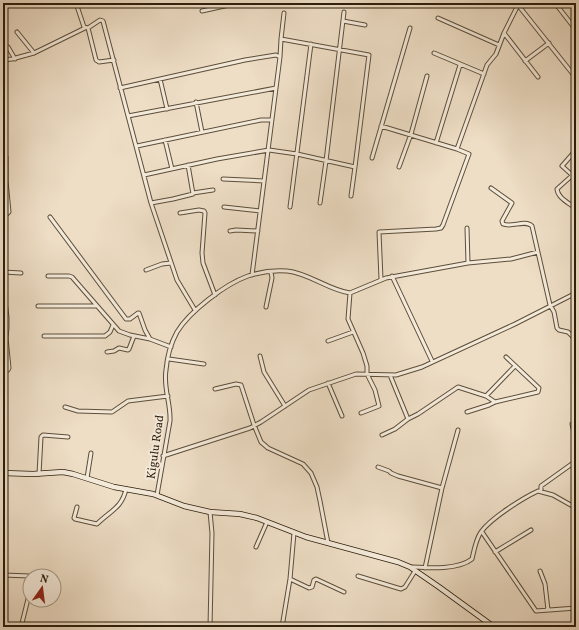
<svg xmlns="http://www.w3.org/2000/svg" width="579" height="630" viewBox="0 0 579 630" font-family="Vollkorn,serif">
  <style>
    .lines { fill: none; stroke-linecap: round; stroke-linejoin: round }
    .street-casing { stroke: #5c4e3a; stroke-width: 5 }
    .secondary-casing { stroke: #2c1e0b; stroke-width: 6 }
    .street { stroke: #f4eada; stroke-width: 3 }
    .secondary { stroke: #f4eada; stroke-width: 4.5 }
    .labels { text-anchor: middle; stroke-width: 4; stroke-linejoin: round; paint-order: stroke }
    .street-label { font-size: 12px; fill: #2c1e0b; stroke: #f4eada }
  </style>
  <rect width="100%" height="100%" fill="#eedec6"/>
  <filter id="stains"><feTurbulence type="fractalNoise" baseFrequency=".005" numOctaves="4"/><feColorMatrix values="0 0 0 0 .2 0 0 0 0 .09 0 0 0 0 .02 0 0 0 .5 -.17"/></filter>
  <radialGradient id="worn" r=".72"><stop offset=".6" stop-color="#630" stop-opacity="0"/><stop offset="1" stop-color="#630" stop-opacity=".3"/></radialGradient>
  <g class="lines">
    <defs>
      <path id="street" d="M76 3 84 27 88 28 100 20 103 21 151 203 177 280 195 310
        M555 3 576 30
        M518 5 576 78
        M202 11 238 3
        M438 18 499 45
        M343 21 365 25
        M88 28 96 60 99 62 114 60
        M17 32 34 53
        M504 33 538 77
        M281 39 284 13
        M3 46 8 47 15 59
        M434 53 484 74
        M3 60 12 59 34 53 85 28
        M525 61 549 43
        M160 79 167 109
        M120 88 245 60 276 55 280 57 252 275
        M196 102 202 132
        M128 116 276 88
        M381 126 457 149 487 65 496 54 504 33 519 3
        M165 140 172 169
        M436 143 460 65
        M137 146 261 120H272
        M3 150 6 157V181H3
        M372 158 410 28
        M399 167 411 134 427 76
        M576 172 557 189C558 199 570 203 576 209
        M144 175 217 159 269 150 297 154 355 167 369 55 281 39 280 57
        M572 175 562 166 576 150
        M223 179 264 181
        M491 188 512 203 502 221 503 224C512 228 525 219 532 226L550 305 554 312 557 328 559 330 568 332 576 340
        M193 193 213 190
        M351 196 355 167
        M151 203 173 199 193 194 188 165
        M320 203 326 161 344 12
        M224 207 260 211
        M290 207 311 44
        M180 213 199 210 204 211 205 213 202 253 203 263 215 295
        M3 214H7L9 212 6 181
        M50 217 126 319H130L138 313H139L145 330 150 339 171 347
        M467 228 468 263
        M230 231 236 230 258 231
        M146 270 162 264 171 263
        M3 272 21 273
        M48 276H69L72 277 119 331 130 335 150 339
        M392 276 432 361
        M381 279 379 232 436 229 441 228 443 225 469 154 457 149
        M3 287 7 317V328L6 338 9 368 8 370 3 371
        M350 293 348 319 363 353 367 366V374L375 390 379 406 361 413
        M38 306H97
        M266 307 272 278 271 272
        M44 336H105L110 332 113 325
        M328 341 353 332
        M107 352 114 351 119 348 128 350 129 349 134 336
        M260 356 264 372 285 406
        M169 359 204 364
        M390 375 408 419
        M328 383 342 416
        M215 389 236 384 241 385 254 425 261 442 268 448 303 464 311 473 317 487 320 501 328 543
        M486 396 515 366
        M65 407 78 411 112 412 128 401 168 396
        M467 412 489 405 495 402 538 392 539 388 506 357
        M576 423 572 424 576 442
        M382 435 395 429 408 419 418 414 458 387 486 396 495 402
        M163 456 250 428 261 422 309 390 356 374 396 375 422 367 515 324 576 293
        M378 467 389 471 391 473 398 476 442 488
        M39 474 41 437 43 435 68 437
        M87 478 91 453
        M541 490V486L576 461
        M157 495 170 421C171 404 163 387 166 370 167 358 171 343 177 332 189 312 225 284 248 276 260 272 274 270 287 271 309 273 328 290 350 293L386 278 468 263 511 259 538 252
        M77 507 74 518 75 519 97 524C110 511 122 508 126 489
        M482 532 536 611 576 608
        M256 547 267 522
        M495 552 531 530
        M412 567C429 568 458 570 472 559 474 550 476 539 481 532 491 518 523 498 538 491L553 495 576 508
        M425 568 442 488 458 430
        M540 571 545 584 548 610
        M3 575 30 576
        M358 576 401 589 405 587 415 571
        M290 579 309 588 312 587 314 580 316 579 344 592
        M576 581V592
        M21 627 29 595
        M210 627 212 533 210 512
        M282 627 290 579 294 533"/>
      <path id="secondary" d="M3 473 33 474 63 472 73 474 114 487 153 494 184 506 210 512 240 514 257 518 306 537 398 562 410 567 439 587 494 627"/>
    </defs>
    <!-- street casing -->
    <use href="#street" class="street-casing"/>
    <!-- secondary casing -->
    <use href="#secondary" class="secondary-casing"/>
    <!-- street -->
    <use href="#street" class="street"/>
    <!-- secondary -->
    <use href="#secondary" class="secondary"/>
  </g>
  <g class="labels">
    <!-- street labels -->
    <g class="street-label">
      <text transform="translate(155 447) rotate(-82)" y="4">Kigulu Road</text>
    </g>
  </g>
  <!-- margin -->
  <rect width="579" height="630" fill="none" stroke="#eedec6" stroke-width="16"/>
  <rect x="4" y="4" width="571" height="622" fill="none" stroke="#2c1e0b" stroke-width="2"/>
  <rect x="8" y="8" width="563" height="614" fill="none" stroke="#2c1e0b"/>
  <!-- north arrow -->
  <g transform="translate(42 588) rotate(14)"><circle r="19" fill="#f4eada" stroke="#a49887"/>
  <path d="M0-3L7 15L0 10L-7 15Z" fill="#8f2418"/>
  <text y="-6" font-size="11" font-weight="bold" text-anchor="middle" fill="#2c1e0b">N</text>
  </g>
  <rect width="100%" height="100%" filter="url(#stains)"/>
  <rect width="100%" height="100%" fill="url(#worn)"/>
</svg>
